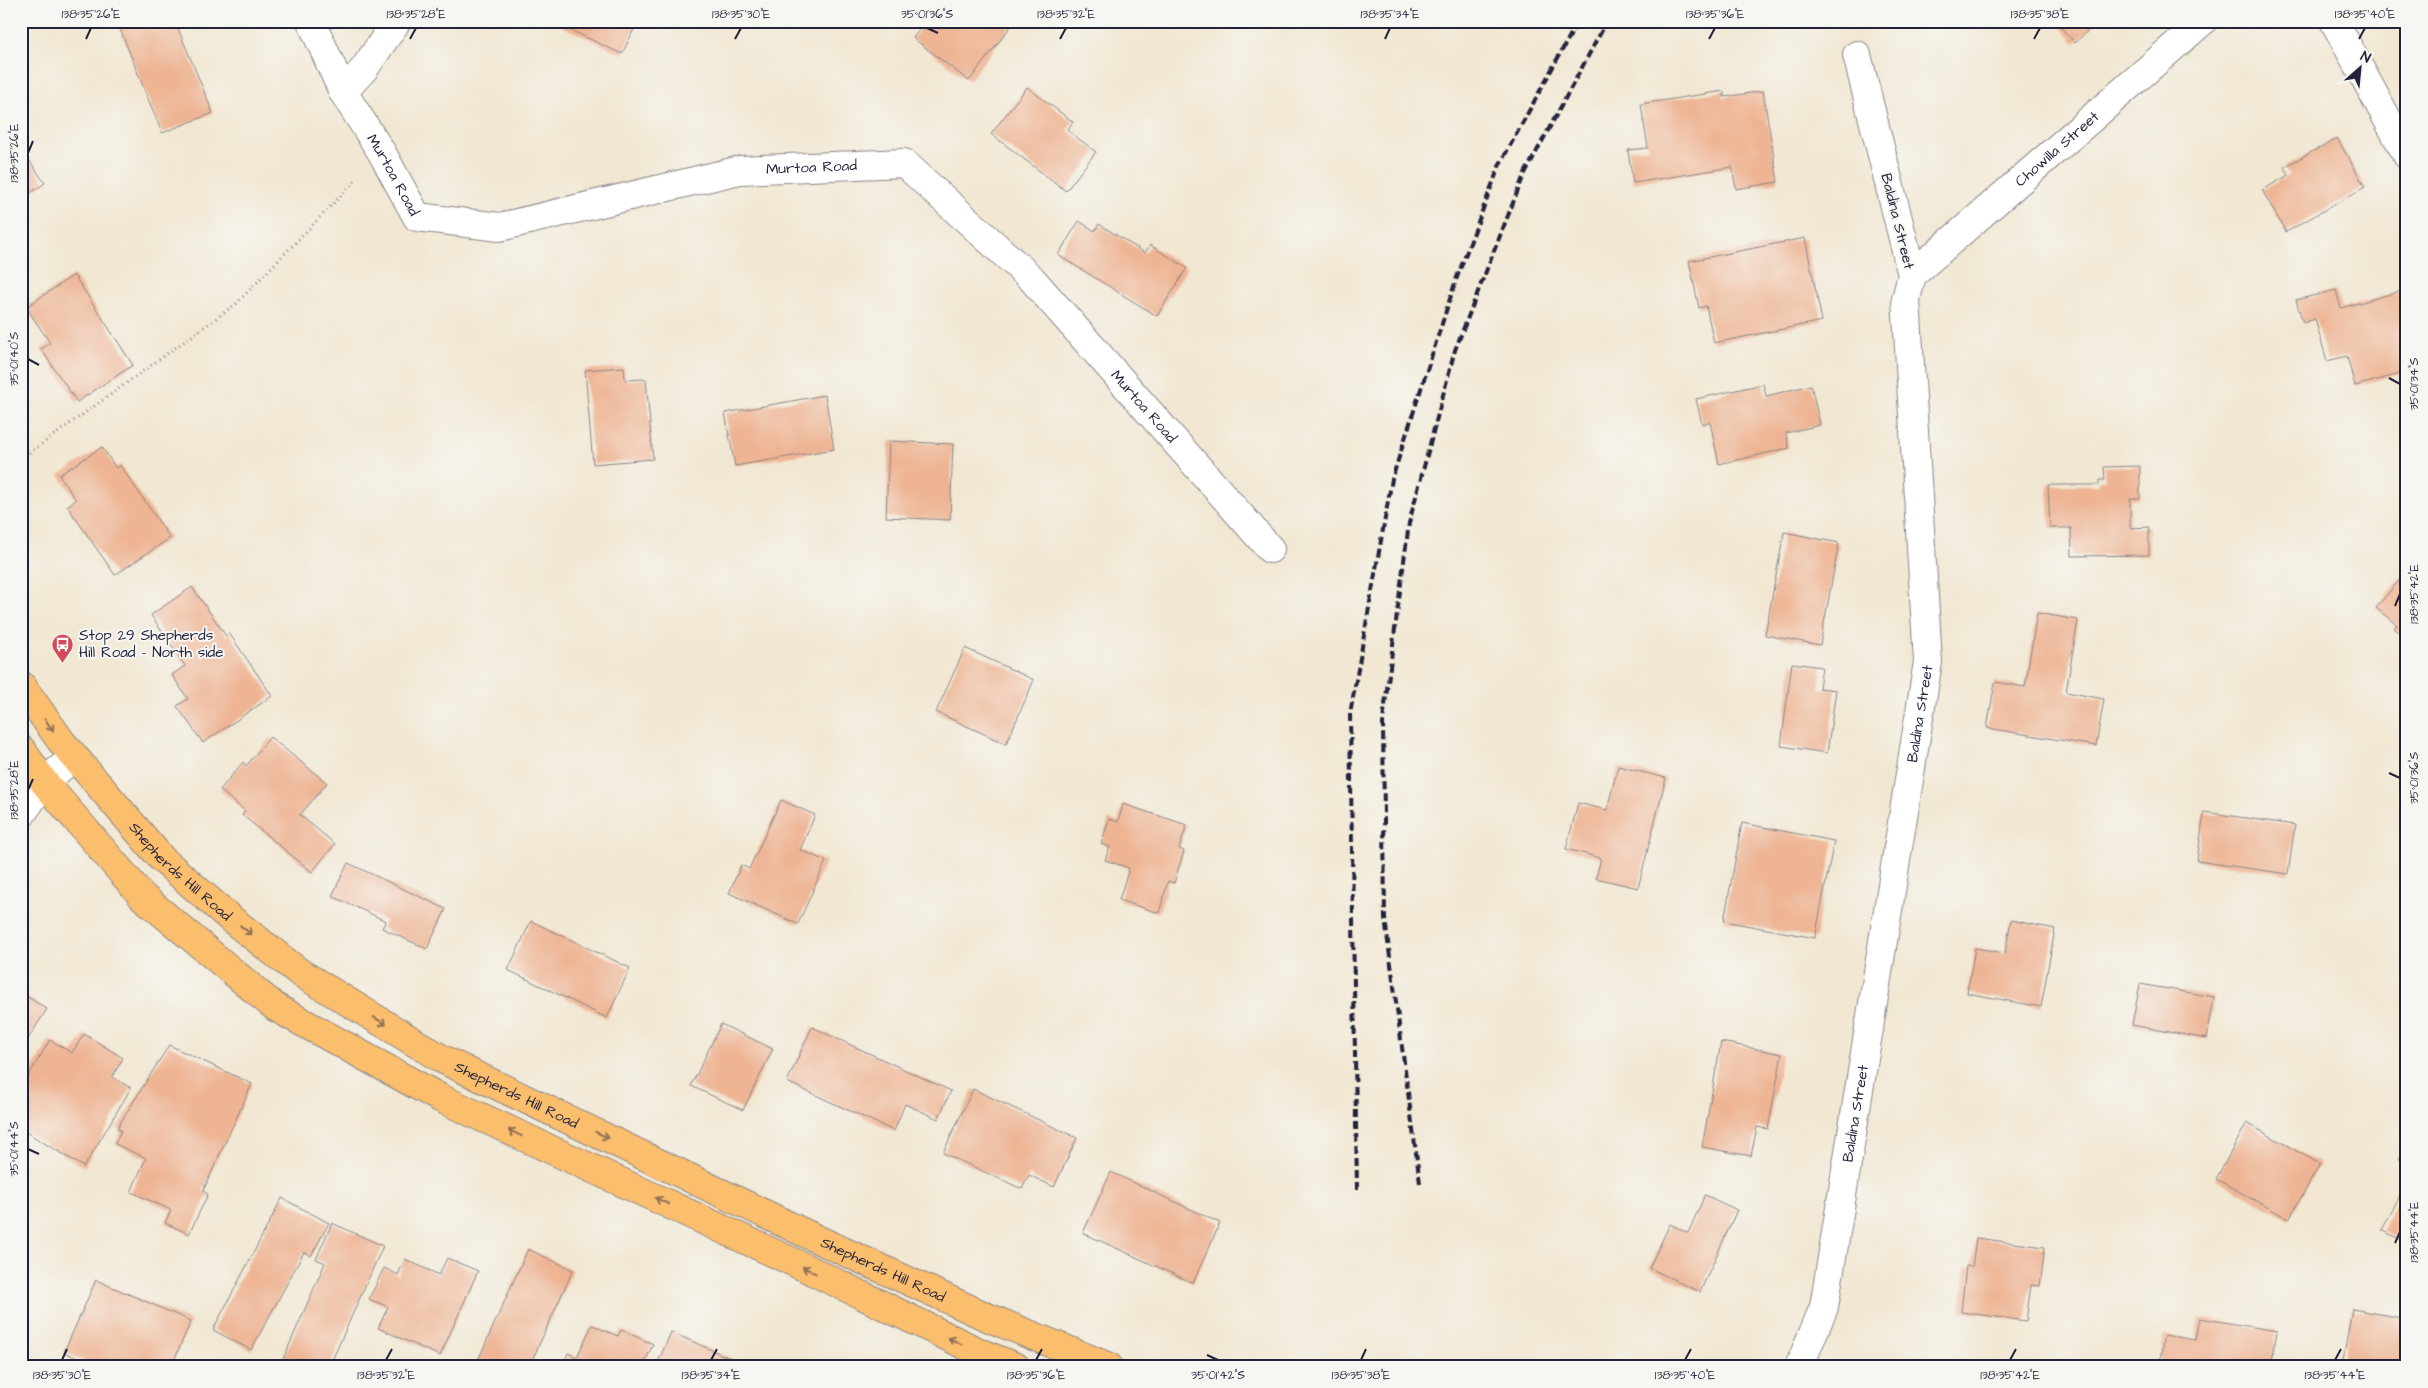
<svg xmlns="http://www.w3.org/2000/svg" width="2428" height="1388" viewBox="0 0 2428 1388" font-family="'Architects Daughter',sans-serif">
  <style>
    .building { fill: #eeb493 }
    .lines { fill: none; stroke-linecap: round; stroke-linejoin: round }
    .minor-casing { stroke: #8a8486; stroke-width: 30 }
    .major-casing { stroke: #8a8486; stroke-width: 30 }
    .path { stroke: #8a8486; stroke-width: 3; stroke-dasharray: 1 4; stroke-linecap: butt }
    .minor { stroke: #fff; stroke-width: 28 }
    .major { stroke: #fabe6d; stroke-width: 28 }
    .rail { stroke: #22223b; stroke-width: 4; stroke-dasharray: 8 4; stroke-linecap: butt }
    .oneway { stroke: #8e7054 }
    .ticks { fill: none; stroke: #22223b; stroke-width: 2 }
    .labels { text-anchor: middle; stroke-width: 4; stroke-linejoin: round; paint-order: stroke }
    .street-label { font-size: 15px; fill: #22223b; stroke: #f6f6f2 }
    .poi-label { font-size: 15px; fill: #22223b; stroke: #f6f6f2; text-anchor: start }
    .neatline { fill: none; stroke: #22223b; stroke-width: 2 }
    .ticks-label { font-size: 12px; text-anchor: middle; fill: #22223b }
  </style>
  <rect width="100%" height="100%" fill="#f6f6f2"/>
  <filter id="ink" filterUnits="userSpaceOnUse"><feTurbulence type="fractalNoise" baseFrequency=".02" numOctaves="2"/><feDisplacementMap in="SourceGraphic" scale="10" xChannelSelector="R" yChannelSelector="G"/><feConvolveMatrix kernelMatrix="1 2 1 2 8 2 1 2 1" color-interpolation-filters="sRGB"/></filter>
  <filter id="wash" filterUnits="userSpaceOnUse"><feTurbulence type="fractalNoise" baseFrequency=".0096" numOctaves="4" result="noise"/><feDisplacementMap in="SourceGraphic" scale="20" xChannelSelector="R" yChannelSelector="G"/><feGaussianBlur stdDeviation="1.12" result="paint"/><feColorMatrix in="noise" values="0 0 0 0 0 0 0 0 0 0 0 0 0 0 0 0 0 1.4 0 .05"/><feComposite in="paint" operator="in"/></filter>
  <g filter="url(#wash)">
    <rect width="100%" height="100%" fill="#f1e7d2"/>
    <g id="blocks">
      <!-- building -->
      <path class="building" d="M126 21H175L213 113 162 133 118 24Z
        M551 21H638L622 54Z
        M817 21H845L843 28Z
        M926 21H1005L1011 26 969 81 913 38Z
        M2055 21H2098L2075 43Z
        M1027 87 1073 122 1067 130 1096 152 1066 191 991 134Z
        M1724 91V97L1763 91 1778 182 1736 189 1732 167 1633 183 1628 150 1648 148 1641 104Z
        M2337 138 2365 187 2286 232 2262 190 2289 175 2284 167Z
        M24 153 45 183 21 199V155Z
        M1079 221 1095 231 1099 224 1145 253 1150 245 1187 268 1157 316 1058 255Z
        M1805 238 1822 321 1714 343 1706 306 1699 308 1689 261Z
        M74 275 133 365 77 402 41 349 50 343 26 307Z
        M2336 290 2341 308 2401 291 2407 312V372L2355 386 2347 356 2327 361 2315 319 2303 323 2296 300Z
        M624 367 625 380 646 379 653 459 593 464 585 370Z
        M1763 384 1766 396 1811 385 1820 425 1786 433 1789 448 1719 464 1710 422 1702 424 1696 399Z
        M825 395 834 449 735 466 725 413Z
        M889 441 953 444 950 520 886 517Z
        M102 447 116 468 120 465 170 538 115 575 67 506 76 500 59 475Z
        M2140 466V499H2130V528L2149 527V555L2072 556 2071 528H2050L2048 485H2099V480H2105L2104 467Z
        M1784 532 1839 543 1820 645 1765 635Z
        M2407 571V639L2394 628 2397 625 2376 608Z
        M192 587 226 636 229 633 272 696 203 743 177 706 188 699 172 675 185 666 151 615Z
        M2037 613 2078 620 2066 692 2104 699 2096 746 1987 728 1995 682 2025 687Z
        M965 648 1034 680 1006 744 936 712Z
        M1792 663 1822 667 1819 688 1836 690 1827 753 1781 746Z
        M270 737 327 783 300 815 335 844 312 872 242 815 245 811 220 790 243 762 246 766Z
        M1618 766 1666 778 1638 888 1596 878 1601 858 1566 849 1578 803 1607 810Z
        M781 800 815 815 800 850 826 861 798 924 729 893 741 865 749 869Z
        M1123 804 1187 825 1179 849 1184 851 1174 883 1168 881 1159 913 1119 900 1129 868 1105 860 1110 847 1101 844 1109 819 1118 822Z
        M2204 812 2295 825 2288 874 2197 861Z
        M1742 823 1834 841 1815 938 1724 921Z
        M348 863 446 909 427 949 382 928 386 921 332 896Z
        M2011 920 2055 929 2041 1007 1967 993 1975 948 2005 953Z
        M531 921 630 968 607 1018 508 970Z
        M2140 984 2214 997 2207 1039 2132 1025Z
        M21 993 47 1009 21 1050Z
        M721 1024 773 1049 743 1110 691 1086Z
        M812 1027 951 1091 938 1119 905 1104 894 1131 787 1082Z
        M84 1034 123 1058 112 1077 131 1088 84 1167 21 1129V1088L50 1040 72 1053Z
        M1721 1042 1782 1054 1768 1129 1757 1127 1751 1156 1702 1147Z
        M169 1045 252 1084 203 1191 208 1194 189 1234 165 1223 171 1210 131 1192 146 1158 115 1144 121 1130 117 1128Z
        M973 1089 1077 1138 1054 1187 1029 1175 1022 1189 943 1153Z
        M2247 1123 2320 1164 2289 1219 2216 1179Z
        M2407 1143V1162L2399 1158Z
        M1111 1172 1220 1223 1193 1283 1083 1233Z
        M2407 1182V1243L2382 1230Z
        M1705 1195 1737 1210 1700 1292 1649 1268 1670 1224 1688 1233Z
        M282 1198 329 1223 311 1256 304 1252 251 1350 213 1330Z
        M332 1223 383 1246 329 1367H288L281 1364 325 1263 316 1259Z
        M1976 1238 2045 1247 2040 1286 2031 1285 2026 1321 1961 1312 1966 1266 1972 1267Z
        M528 1249 573 1270 529 1367H475Z
        M447 1258 478 1271 440 1356 378 1328 388 1307 369 1299 384 1268 398 1275 405 1259 439 1275Z
        M96 1280 191 1321 171 1367H97L64 1352Z
        M2352 1309 2407 1319V1367H2342Z
        M2199 1318 2277 1331 2271 1367H2159L2164 1335 2195 1340Z
        M592 1325 618 1336 621 1330 653 1344 643 1367H562L568 1353 577 1357Z
        M671 1332 750 1367H656Z"/>
    </g>
  </g>
  <g filter="url(#ink)">
    <use href="#blocks" fill-opacity="0" stroke="#8a8486" stroke-width="1"/>
    <g class="lines">
      <defs>
        <g id="minor">
          <path id="s1" d="M311 21 343 92 382 153 417 217 500 227 740 170 904 163 1031 278 1270 549"/>
          <path d="M2334 21 2407 155"/>
          <path d="M343 92 364 69 397 21"/>
          <path id="s2" d="M1912 275 2203 21"/>
          <path d="M21 815 44 782 74 757"/>
          <path id="s3" d="M1799 1367 1824 1307 1928 662 1906 299 1912 275 1857 55"/>
        </g>
        <g id="major">
          <path id="s4" d="M21 685 61 741 162 859 231 919 299 972 442 1059 819 1240 987 1317 1109 1367"/>
          <path d="M21 749 44 782 143 897 275 1007 440 1098 806 1268 981 1353 1016 1367"/>
        </g>
      </defs>
      <!-- minor casing -->
      <use href="#minor" class="minor-casing"/>
      <!-- major casing -->
      <use href="#major" class="major-casing"/>
      <!-- path -->
      <path class="path" d="M21 459 236 304 357 179"/>
      <!-- minor -->
      <use href="#minor" class="minor"/>
      <!-- major -->
      <use href="#major" class="major"/>
      <!-- rail -->
      <path class="rail" d="M1420 1183 1385 919 1383 720 1409 523 1455 350 1524 175 1607 21
        M1357 1190 1350 714 1392 479 1456 280 1500 164 1578 21"/>
    </g>
    <!-- one-way arrows -->
    <defs><path id="oneway-shaft" d="M-6 0H5M1.5-3L5.5 0L1.5 3" fill="none" stroke-width="1.6" stroke-linecap="round" stroke-linejoin="round" transform="scale(1.25)"/></defs>
    <g class="oneway">
      <use href="#oneway-shaft" transform="translate(49 725) rotate(55)"/>
      <use href="#oneway-shaft" transform="translate(246 930) rotate(38)"/>
      <use href="#oneway-shaft" transform="translate(380 1021) rotate(31)"/>
      <use href="#oneway-shaft" transform="translate(515 1133) rotate(-155)"/>
      <use href="#oneway-shaft" transform="translate(602 1135) rotate(26)"/>
      <use href="#oneway-shaft" transform="translate(662 1201) rotate(-155)"/>
      <use href="#oneway-shaft" transform="translate(809 1270) rotate(-154)"/>
      <use href="#oneway-shaft" transform="translate(955 1341) rotate(-154)"/>
    </g>
  </g>
  <!-- ticks -->
  <path class="ticks" d="M927 28 938 33M86 39 91 28M410 39 416 28M735 39 741 28M1060 39 1066 28M1385 39 1390 28M1709 39 1715 28M2034 39 2040 28M2359 39 2365 28M28 153 33 141M28 359 39 365M2389 378 2400 384M2395 606 2400 594M2389 773 2400 778M28 790 33 779M28 1149 39 1154M2395 1243 2400 1232M1207 1355 1218 1360M62 1360 67 1349M386 1360 392 1349M711 1360 717 1349M1036 1360 1042 1349M1361 1360 1366 1349M1685 1360 1691 1349M2010 1360 2016 1349M2335 1360 2341 1349"/>
  <!-- icons -->
  <defs>
    <symbol id="bus-pin" viewBox="-11 -11 22 30"><path d="M0 17L-7.5 6A9.5 9.5 0 1 1 7.5 6Z" fill="#d1495b" stroke="#f6f6f2"/><path d="M-5-6H5V4H4V6H2V4H-2V6H-4V4H-5ZM-3.5-4V0h7V-4ZM-3.5 1.2v1.5H-2V1.2ZM2 1.2v1.5H3.5V1.2Z" fill="#fff"/></symbol>
  </defs>
  <g fill-rule="evenodd">
    <use href="#bus-pin" x="50" y="632" width="25" height="34"/>
  </g>
  <g class="labels">
    <!-- street labels -->
    <g class="street-label">
      <text dy="5" stroke="none"><textPath href="#s2" startOffset="192">Chowilla Street</textPath></text>
      <text dy="5" stroke="none"><textPath href="#s1" startOffset="625">Murtoa Road</textPath></text>
      <text dy="5" stroke="none"><textPath href="#s1" startOffset="175">Murtoa Road</textPath></text>
      <text transform="translate(1898 221) rotate(76)" y="5">Baldina Street</text>
      <text dy="5" stroke="none"><textPath href="#s1" startOffset="1060">Murtoa Road</textPath></text>
      <text dy="5" stroke="none"><textPath href="#s3" startOffset="666">Baldina Street</textPath></text>
      <text dy="5" stroke="none"><textPath href="#s4" startOffset="246">Shepherds Hill Road</textPath></text>
      <text dy="5" stroke="none"><textPath href="#s4" startOffset="652">Shepherds Hill Road</textPath></text>
      <text dy="5" stroke="none"><textPath href="#s3" startOffset="261">Baldina Street</textPath></text>
      <text dy="5" stroke="none"><textPath href="#s4" startOffset="1058">Shepherds Hill Road</textPath></text>
    </g>
    <!-- poi labels -->
    <g class="poi-label">
      <text x="79" y="640">Stop 29 Shepherds<tspan x="79" dy="17">Hill Road - North side</tspan></text>
    </g>
  </g>
  <!-- margin -->
  <rect width="2428" height="1388" fill="none" stroke="#f6f6f2" stroke-width="55"/>
  <!-- north arrow -->
  <g transform="translate(2360 68) rotate(27)" stroke="#f6f6f2" stroke-width="4" paint-order="stroke">
  <path d="M0-4L9 19L0 12L-9 19Z" fill="#22223b"/>
  <text y="-8" font-size="14" font-weight="bold" text-anchor="middle" fill="#22223b">N</text>
  </g>
  <rect x="28" y="28" width="2372" height="1332" class="neatline"/>
  <g class="ticks-label">
    <text x="91" y="18">138°35'26"E</text>
    <text x="416" y="18">138°35'28"E</text>
    <text x="741" y="18">138°35'30"E</text>
    <text x="927" y="18">35°01'36"S</text>
    <text x="1066" y="18">138°35'32"E</text>
    <text x="1390" y="18">138°35'34"E</text>
    <text x="1715" y="18">138°35'36"E</text>
    <text x="2040" y="18">138°35'38"E</text>
    <text x="2365" y="18">138°35'40"E</text>
    <text transform="translate(14 153) rotate(-90)" y="4">138°35'26"E</text>
    <text transform="translate(14 359) rotate(-90)" y="4">35°01'40"S</text>
    <text transform="translate(2414 384) rotate(-90)" y="4">35°01'34"S</text>
    <text transform="translate(2414 594) rotate(-90)" y="4">138°35'42"E</text>
    <text transform="translate(2414 778) rotate(-90)" y="4">35°01'36"S</text>
    <text transform="translate(14 790) rotate(-90)" y="4">138°35'28"E</text>
    <text transform="translate(14 1149) rotate(-90)" y="4">35°01'44"S</text>
    <text transform="translate(2414 1232) rotate(-90)" y="4">138°35'44"E</text>
    <text x="62" y="1379">138°35'30"E</text>
    <text x="386" y="1379">138°35'32"E</text>
    <text x="711" y="1379">138°35'34"E</text>
    <text x="1036" y="1379">138°35'36"E</text>
    <text x="1218" y="1379">35°01'42"S</text>
    <text x="1361" y="1379">138°35'38"E</text>
    <text x="1685" y="1379">138°35'40"E</text>
    <text x="2010" y="1379">138°35'42"E</text>
    <text x="2335" y="1379">138°35'44"E</text>
  </g>
</svg>
